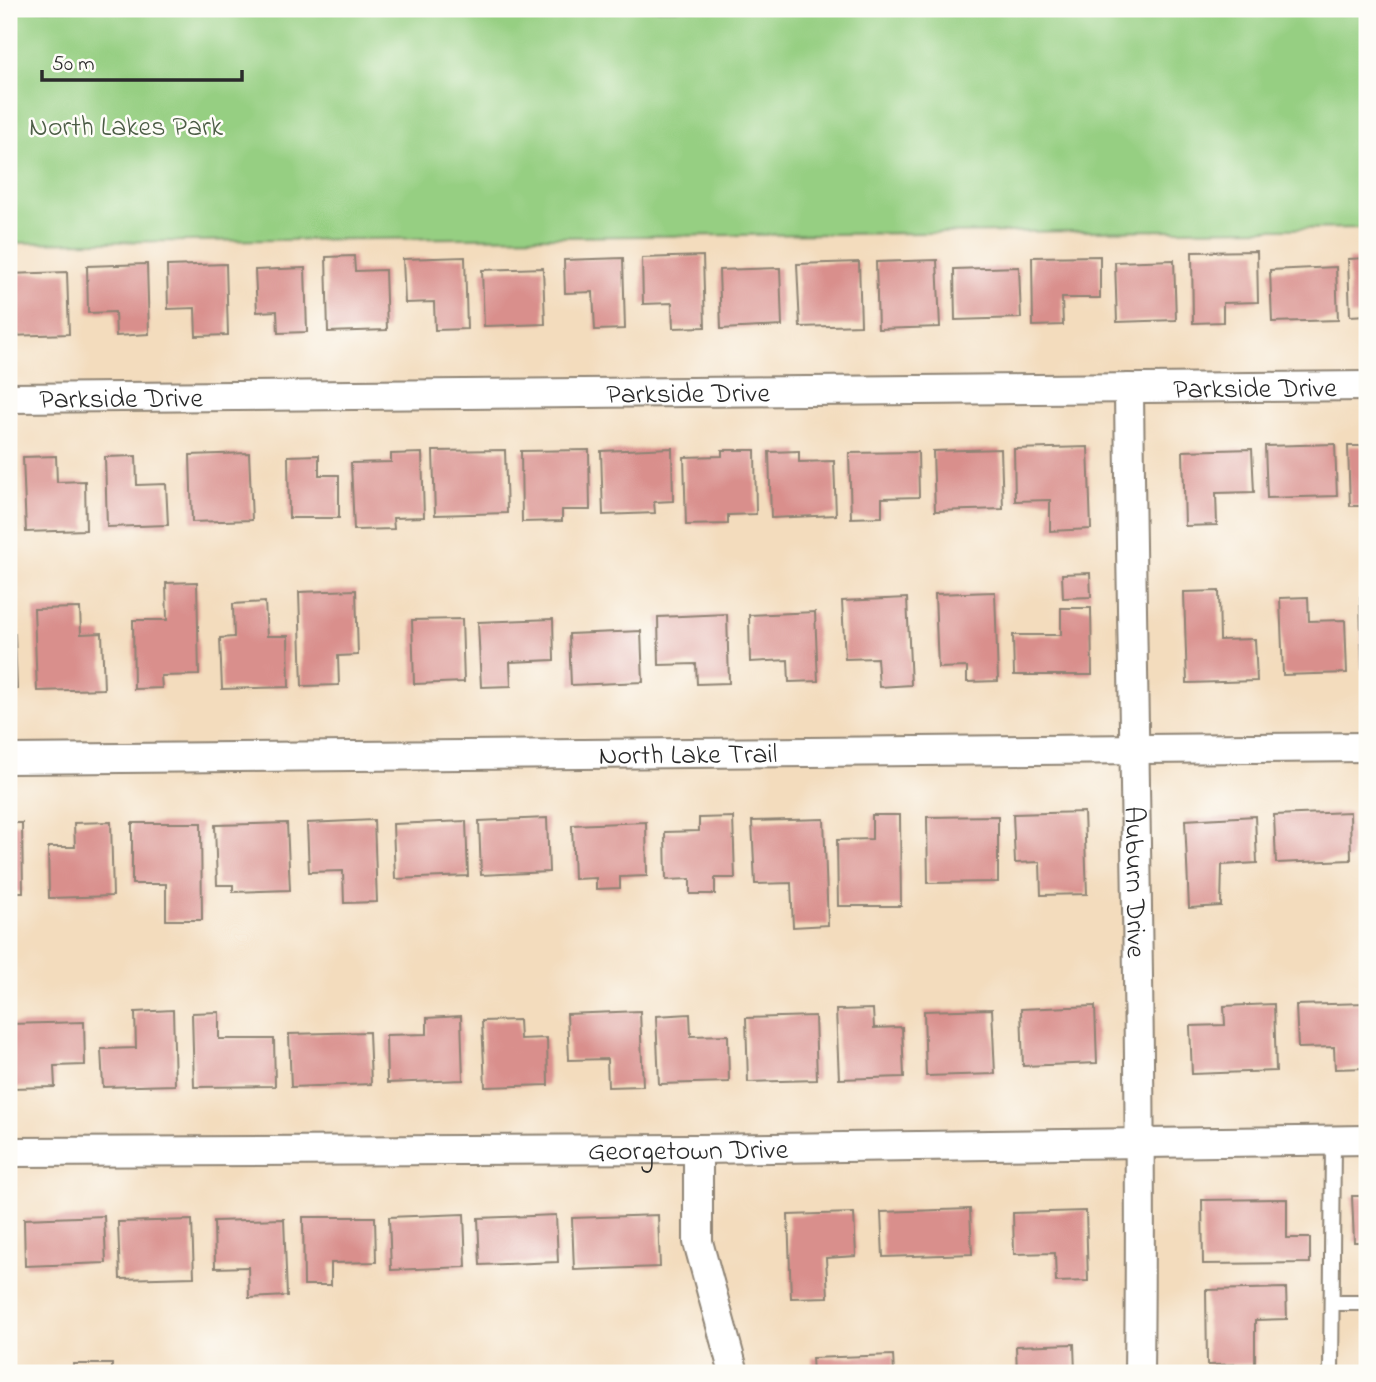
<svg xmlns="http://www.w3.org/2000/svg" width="1376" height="1382" viewBox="0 0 1376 1382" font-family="'Indie Flower',sans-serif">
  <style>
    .green { fill: #96cf82; stroke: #607d56; stroke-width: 2 }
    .building { fill: #d98f8c }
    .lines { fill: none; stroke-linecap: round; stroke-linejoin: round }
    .service-casing { stroke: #8f8474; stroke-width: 18 }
    .minor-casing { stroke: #8f8474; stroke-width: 32 }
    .service { stroke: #fff; stroke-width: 14 }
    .minor { stroke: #fff; stroke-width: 28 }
    .labels { text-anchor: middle; stroke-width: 5; stroke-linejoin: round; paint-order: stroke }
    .park-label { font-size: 28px; fill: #4b5c45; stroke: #fdfcf7 }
    .street-label { font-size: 28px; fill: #2b2b2b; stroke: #fdfcf7 }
  </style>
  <rect width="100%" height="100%" fill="#fdfcf7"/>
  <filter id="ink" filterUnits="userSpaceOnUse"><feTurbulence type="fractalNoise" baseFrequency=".0143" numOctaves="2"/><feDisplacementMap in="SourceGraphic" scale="14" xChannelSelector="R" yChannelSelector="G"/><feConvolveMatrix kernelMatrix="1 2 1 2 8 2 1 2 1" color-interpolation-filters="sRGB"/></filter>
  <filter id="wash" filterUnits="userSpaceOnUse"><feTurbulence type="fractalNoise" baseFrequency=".00686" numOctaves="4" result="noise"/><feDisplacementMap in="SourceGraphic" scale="28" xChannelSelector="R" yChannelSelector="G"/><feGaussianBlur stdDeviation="1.57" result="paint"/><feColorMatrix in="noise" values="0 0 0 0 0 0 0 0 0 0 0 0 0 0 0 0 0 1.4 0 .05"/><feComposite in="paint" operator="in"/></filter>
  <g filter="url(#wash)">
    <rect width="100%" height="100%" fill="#f3dcbd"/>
    <!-- green -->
    <path class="green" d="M9 9H1367V228L9 243Z"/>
    <g id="blocks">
      <!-- building -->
      <path class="building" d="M1257 251 1258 302 1223 303V322L1193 323 1192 252Z
        M354 256 355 271 385 270 387 330 328 332 326 257Z
        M703 256 705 327 673 328 672 303 643 304 642 258Z
        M1100 256V298H1062L1063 325 1033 326 1032 257Z
        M465 257 467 329 435 330 434 302 405 303 403 259Z
        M623 258 625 329 595 330 593 292 565 293 564 260Z
        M1367 258V315L1350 316 1348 259Z
        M937 260 940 327 878 329 876 262Z
        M1174 260 1176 320 1117 322 1115 262Z
        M859 262 861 325 800 327 797 264Z
        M147 264 149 334 116 336 115 312 88 313 87 266Z
        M226 264 228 335 196 336 195 308 168 309 167 266Z
        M1019 267 1021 318 955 320 954 269Z
        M1336 267 1338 320 1272 322 1270 270Z
        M305 268 307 332 278 333 277 311 257 312 255 270Z
        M543 268 545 324 484 326 482 270Z
        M780 268 782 326 721 329 719 270Z
        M67 272 69 334 9 336V274Z
        M1335 444 1337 496 1267 498 1265 446Z
        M1348 446H1367V506H1350Z
        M1088 447 1091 529 1050 531V500L1015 501 1014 449Z
        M672 448 673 501 654 502 655 513 603 515 601 451Z
        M1001 449 1003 509 935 511 933 451Z
        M1252 449 1254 492 1216 493 1217 525 1185 526 1183 451Z
        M505 450 507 513 435 515 433 451Z
        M589 450 590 510H562V521L522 522 521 451Z
        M722 450H755L756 514 728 515V524L686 525 684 457 722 456Z
        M799 451V462L834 461 836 515 771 518 769 452Z
        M918 452 919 497 882 498V517L851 518 849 453Z
        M249 453 252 520 192 522 190 455Z
        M422 453 424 517 393 518 394 529 354 530 351 463 391 462V454Z
        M319 455V475H339V518H289L288 456Z
        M56 456 57 482 85 481 86 530 26 532 23 457Z
        M136 456 137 485 166 484 168 525 107 527 105 457Z
        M1090 573 1091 597 1063 598 1062 574Z
        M197 582 199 675 161 676 162 688 134 689 133 620H167L166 583Z
        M356 590 358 655 338 656 339 685 302 686 299 592Z
        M1219 591 1220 640 1255 639 1257 681 1187 683 1184 592Z
        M995 592 998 681 967 682V667L938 668 935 594Z
        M1308 597 1309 621 1345 620 1347 673 1283 675 1280 598Z
        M1360 597H1367V668L1362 669Z
        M907 598 911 685 879 687 877 658 845 659 842 601Z
        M265 602 267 636H288L289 687 222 689 220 638 234 637 233 604Z
        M80 608 81 634 102 633 104 689 37 691 34 609Z
        M1061 608H1091L1092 675H1014L1013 635H1061Z
        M815 612 818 681 789 682 788 660 750 662 749 615Z
        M727 614 729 683 697 684 696 664 659 665 658 617Z
        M462 619 464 682 414 684 412 620Z
        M553 619 554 660 510 662 511 686 481 687 478 622Z
        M641 631 643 682 571 685 569 634Z
        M9 634H15L17 689 9 690Z
        M1084 812 1087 894 1041 895 1040 862 1015 863 1013 814Z
        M1350 812 1351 860 1276 863 1274 815Z
        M872 815H900L901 906H838L837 840 872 839Z
        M998 816V882L928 883 927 817Z
        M1255 816 1257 863 1222 865 1221 906 1189 908 1185 820Z
        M733 817 735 878H715V894H690V879L666 880 665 832 699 831V818Z
        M547 818 549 872 481 875 479 821Z
        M824 819 828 925 793 927 791 883 755 884 752 821Z
        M374 820 377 902 344 903 343 871 309 872 307 823Z
        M466 821 468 876 395 879 393 824Z
        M111 822 113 896 49 898 48 847H75L74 823Z
        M646 822 647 876 620 877V888L596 889V878L574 879 572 825Z
        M9 823H22L23 892H9Z
        M132 823H201L202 920H166V884H132Z
        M287 823 290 890 233 892V885H217L215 825Z
        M1367 1003V1068L1335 1069 1334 1047 1298 1048 1296 1005Z
        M1274 1004 1276 1071 1192 1074 1190 1026 1225 1025 1224 1006Z
        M1095 1006 1097 1063 1023 1066 1021 1009Z
        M873 1009 874 1028 902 1027 904 1077 839 1079 836 1010Z
        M992 1009 995 1074 926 1076 924 1011Z
        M173 1010 175 1085 103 1087 101 1049 136 1048 135 1012Z
        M640 1011 643 1086 608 1087 607 1059 569 1060 567 1014Z
        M219 1012V1039H274L275 1086 194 1087 192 1013Z
        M690 1014 691 1036 728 1035 729 1082 659 1084 656 1016Z
        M461 1016 463 1080 387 1083 386 1035 427 1034V1018Z
        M815 1016 817 1080 748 1082 746 1018Z
        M519 1020 520 1039 547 1038 548 1085 485 1087 482 1021Z
        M84 1022 85 1065 54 1066 55 1087 10 1088 9 1024Z
        M369 1032 371 1084 291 1087 289 1034Z
        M1352 1196H1367V1242H1354Z
        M1287 1199V1238H1310V1263L1203 1264 1202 1200Z
        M970 1209 972 1254 883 1257 881 1212Z
        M1086 1211 1088 1281 1056 1282 1055 1253 1014 1254 1013 1213Z
        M854 1213 856 1256 826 1258 828 1297 791 1298 788 1215Z
        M464 1214 466 1267 391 1270 389 1217Z
        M556 1215 558 1262 480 1265 478 1218Z
        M658 1215 660 1267 574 1270 572 1218Z
        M104 1216 106 1263 25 1266 24 1219Z
        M303 1217H375L376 1262 331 1263V1285H304Z
        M284 1219 287 1296 249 1298 248 1267 215 1268 214 1221Z
        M192 1220 194 1277 120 1279 118 1222Z
        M1286 1288 1287 1319 1255 1320V1364L1207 1365 1206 1290Z
        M1074 1344 1075 1373H1017L1016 1346Z
        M893 1355 894 1373H813L812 1358Z
        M73 1364H112V1373H73Z"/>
    </g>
  </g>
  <g filter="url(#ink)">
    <use href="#blocks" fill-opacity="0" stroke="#8f8474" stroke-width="2"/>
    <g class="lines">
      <defs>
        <path id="service" d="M1332 1303H1367
          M1331 1373 1333 1141"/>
        <g id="minor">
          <path id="s1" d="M1129 388C1132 717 1143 1045 1139 1373"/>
          <path id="s2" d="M9 398 1367 386"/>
          <path id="s3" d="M9 759 1367 747"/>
          <path d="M698 1149V1242L734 1373"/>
          <path id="s4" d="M9 1152 698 1149 1367 1140"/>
        </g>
      </defs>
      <!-- service casing -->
      <use href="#service" class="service-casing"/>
      <!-- minor casing -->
      <use href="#minor" class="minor-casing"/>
      <!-- service -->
      <use href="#service" class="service"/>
      <!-- minor -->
      <use href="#minor" class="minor"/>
    </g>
  </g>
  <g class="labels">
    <!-- park labels -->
    <g class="park-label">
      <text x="126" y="135">North Lakes Park</text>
    </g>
    <!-- street labels -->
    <g class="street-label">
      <text dy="10" stroke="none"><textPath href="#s2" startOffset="1246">Parkside Drive</textPath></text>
      <text dy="10" stroke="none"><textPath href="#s2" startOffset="679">Parkside Drive</textPath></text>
      <text dy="10" stroke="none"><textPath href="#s2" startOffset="112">Parkside Drive</textPath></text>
      <text dy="10" stroke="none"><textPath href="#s3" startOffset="679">North Lake Trail</textPath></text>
      <text dy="10" stroke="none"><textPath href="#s1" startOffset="494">Auburn Drive</textPath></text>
      <text dy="10" stroke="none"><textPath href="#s4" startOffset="679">Georgetown Drive</textPath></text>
    </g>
  </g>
  <!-- margin -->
  <rect width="1376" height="1382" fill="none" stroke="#fdfcf7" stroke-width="35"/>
  <!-- scale -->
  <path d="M42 70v10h200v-10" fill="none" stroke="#2b2b2b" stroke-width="3.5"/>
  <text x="52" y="70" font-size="21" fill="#2b2b2b" stroke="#fdfcf7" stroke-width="5" paint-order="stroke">50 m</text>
</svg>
